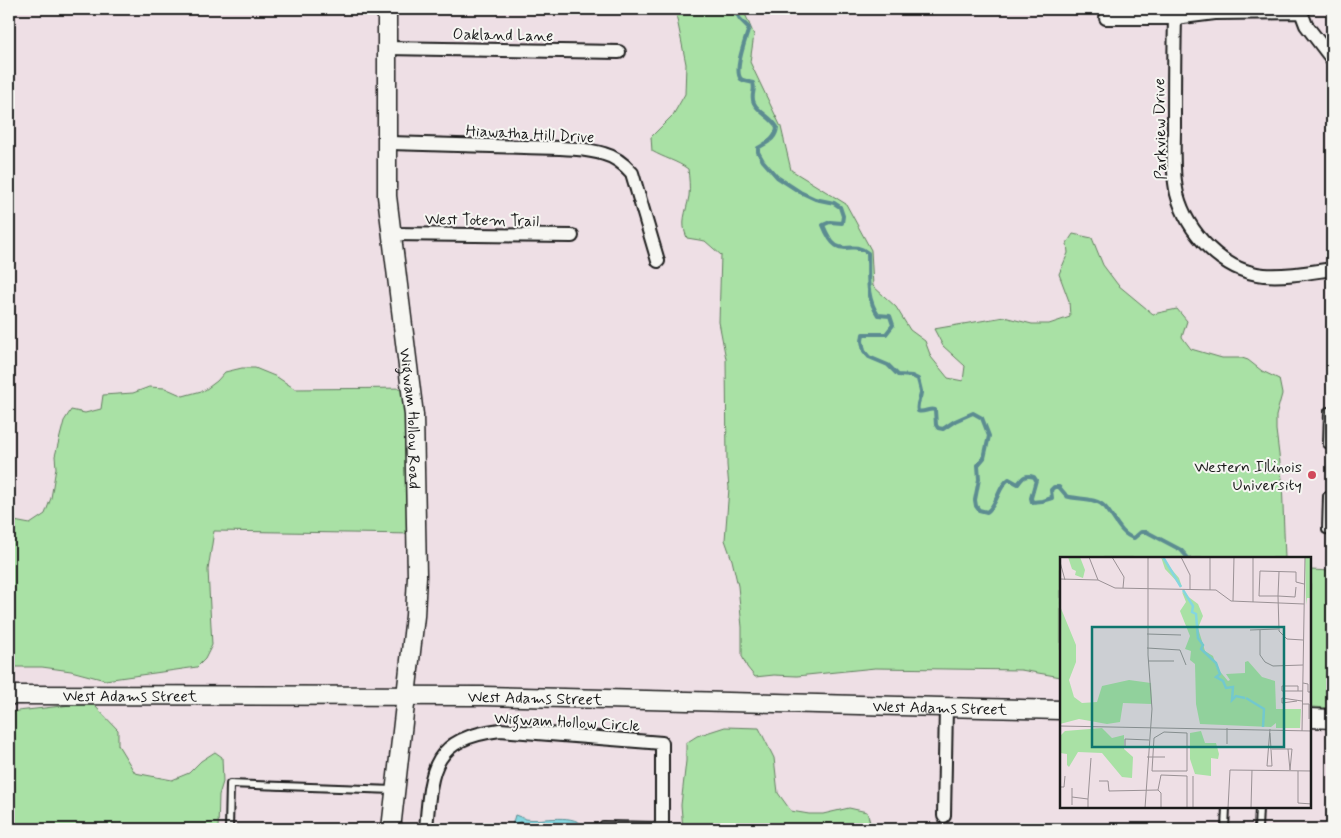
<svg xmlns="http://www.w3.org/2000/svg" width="1341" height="838" viewBox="0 0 1341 838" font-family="Mynerve,sans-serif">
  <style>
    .green { fill: #a9e1a5; stroke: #627e60 }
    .water { fill: #85d6df; stroke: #5b8c91 }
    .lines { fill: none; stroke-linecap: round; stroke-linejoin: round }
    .shore { stroke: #46666a; stroke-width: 1 }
    .stream { stroke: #5b8c91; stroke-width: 4 }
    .lane-casing { stroke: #1c1c1c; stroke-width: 10 }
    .street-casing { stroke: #1c1c1c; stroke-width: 16 }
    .secondary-casing { stroke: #1c1c1c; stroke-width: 21 }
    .lane { stroke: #f6f6f2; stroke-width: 6 }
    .street { stroke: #f6f6f2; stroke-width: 12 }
    .secondary { stroke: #f6f6f2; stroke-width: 18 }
    .poi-dot { fill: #d1495b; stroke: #f6f6f2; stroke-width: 2 }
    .labels { text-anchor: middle; stroke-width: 4; stroke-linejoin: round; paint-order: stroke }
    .street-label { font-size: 16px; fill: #1c1c1c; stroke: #f6f6f2 }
    .poi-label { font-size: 16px; fill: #1c1c1c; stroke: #f6f6f2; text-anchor: end }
    .inset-river { fill: none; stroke: #85d6df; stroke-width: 2.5 }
    .inset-road { fill: none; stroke: #9a9195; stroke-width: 1 }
    .view { fill: #0f766e; fill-opacity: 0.15; stroke: #0f766e; stroke-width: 2.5 }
    .inset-edge { fill: none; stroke: #1c1c1c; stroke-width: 2.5 }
  </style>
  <rect width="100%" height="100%" fill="#eedfe5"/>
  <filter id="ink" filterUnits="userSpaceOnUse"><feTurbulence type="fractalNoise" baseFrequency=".02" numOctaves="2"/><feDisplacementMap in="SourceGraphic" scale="10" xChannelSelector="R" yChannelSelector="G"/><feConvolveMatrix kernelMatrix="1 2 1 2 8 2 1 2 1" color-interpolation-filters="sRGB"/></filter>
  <g filter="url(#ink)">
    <!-- green -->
    <path class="green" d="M675 9H743L754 35 750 62 781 127 791 170 846 204 871 250 873 286 896 307 910 330 925 341 931 357 948 378 963 381 965 366 943 346 934 329 1004 317 1032 324H1049L1070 317 1069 301 1059 274 1068 253 1067 243 1073 234 1092 238 1103 265 1118 285 1153 314 1177 309 1187 321 1182 337 1191 349 1222 358H1242L1248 360 1262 371 1279 379 1282 394 1276 416V430L1282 479 1285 558H1061V677L1021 670 875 668 797 676 774 675 755 677 747 667 742 656V627L738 586 732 560 725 540 729 488 727 465 726 359 719 322 721 255 705 241 687 238C680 221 686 214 689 196 690 187 689 178 688 169 677 161 664 158 652 151L651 137 673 115 685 94 686 64Z
      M242 368H255L277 377 295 389 411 388 416 534 214 531 208 570 212 645 205 659 197 667 105 680 71 671 42 667H9V520L30 524 45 514 51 498 56 468 55 456 64 421 71 410 85 413 101 409 103 395 133 393 149 387 165 388 183 396 205 390 217 381 225 372Z
      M1310 570 1332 571V708L1310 707Z
      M71 705H94L118 730V745L135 773 172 780 189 773 201 761 215 752 222 757 223 782 219 795 218 829H9V712Z
      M725 727 759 728 774 758 778 793 791 811 809 814H823L849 808 867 812 872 829H683L681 805 686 761V743L697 736Z"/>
    <!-- water -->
    <path class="water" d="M515 815C519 816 522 818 526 819 543 822 575 811 586 829H511Z"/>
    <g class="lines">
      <!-- shore -->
      <path class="shore" d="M516 829 517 823 520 822C538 829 563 817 580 829"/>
      <!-- stream -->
      <path class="stream" d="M734 9 740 19 749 28C746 38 733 71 741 79 744 81 750 82 753 83 756 91 750 95 754 103 758 112 771 117 777 127 776 139 768 142 758 148V152L763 161 777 177 800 192 815 199 834 203 840 207 843 216 842 223 830 222 823 225C839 265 848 237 868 253 869 275 865 296 878 315L890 316 893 325 886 334H863L862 341 864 351 869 357 888 365 898 375 912 376 918 379C919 384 921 388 921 393 920 401 916 403 918 411 924 413 929 408 935 410L936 425 938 428 943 429 955 421 973 413 982 418 989 436 984 458 978 465 979 479 975 500 976 506 979 510 987 512C998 504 998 486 1009 479L1018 484C1023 477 1026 474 1034 477L1036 480 1031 498 1032 502 1042 501 1052 498 1051 490 1054 487H1059L1065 494
        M1066 496C1078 500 1096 497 1105 507 1113 515 1121 536 1134 538L1141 532H1147L1181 550 1188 558"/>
      <defs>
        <path id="lane" d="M1332 412 1328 411 1327 444H1332
          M1332 496H1327L1326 530 1332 531
          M603 825 662 826
          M229 829 230 784 394 790
          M1225 829 1226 807
          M1258 829 1259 807"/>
        <path id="street" d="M1300 9 1306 25 1332 59
          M1106 18H1175L1215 13 1300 12
          M1175 18C1174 55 1174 92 1174 129 1174 150 1172 173 1177 194 1187 232 1222 271 1264 275 1286 277 1311 272 1332 269
          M386 48 619 52
          M387 143C433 144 479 146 524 147 547 148 583 147 604 154 616 157 624 164 632 173L658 261
          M391 234 572 236
          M944 816 946 707
          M426 829C431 769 431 739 500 730L662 743V829"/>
        <g id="secondary">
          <path id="s1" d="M387 9V196L414 415 417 576 415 616 391 829"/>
          <path id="s2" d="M9 695 483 696 1061 710"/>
          <path d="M1310 718 1332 719"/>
        </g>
      </defs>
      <!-- lane casing -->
      <use href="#lane" class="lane-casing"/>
      <!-- street casing -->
      <use href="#street" class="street-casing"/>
      <!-- secondary casing -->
      <use href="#secondary" class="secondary-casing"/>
      <!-- lane -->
      <use href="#lane" class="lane"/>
      <!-- street -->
      <use href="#street" class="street"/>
      <!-- secondary -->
      <use href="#secondary" class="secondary"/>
    </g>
  </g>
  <!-- markers -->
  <circle class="poi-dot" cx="1312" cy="475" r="5"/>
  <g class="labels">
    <!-- street labels -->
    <g class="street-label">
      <text transform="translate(503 34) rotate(1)" y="6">Oakland Lane</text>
      <text transform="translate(1159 129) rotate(-91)" y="6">Parkview Drive</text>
      <text transform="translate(530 133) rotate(3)" y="6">Hiawatha Hill Drive</text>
      <text transform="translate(482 219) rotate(1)" y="6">West Totem Trail</text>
      <text dy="6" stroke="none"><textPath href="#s1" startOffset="411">Wigwam Hollow Road</textPath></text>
      <text dy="6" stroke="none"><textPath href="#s2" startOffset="121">West Adams Street</textPath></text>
      <text dy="6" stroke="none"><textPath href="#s2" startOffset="526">West Adams Street</textPath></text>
      <text dy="6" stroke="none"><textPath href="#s2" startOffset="931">West Adams Street</textPath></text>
      <text transform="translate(567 721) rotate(3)" y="6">Wigwam Hollow Circle</text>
    </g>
    <!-- poi labels -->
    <g class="poi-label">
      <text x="1302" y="472">Western Illinois<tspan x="1302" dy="18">University</tspan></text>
    </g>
  </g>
  <!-- overview -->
  <g transform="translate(1060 557)">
    <rect width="251" height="251" fill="#eedfe5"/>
    <path d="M8 0H20L25 13 23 21 15 18 16 14 12 12ZM101 0 119 21 122 30 105 12ZM245 0H251V41H247L246 48ZM122 35 138 47 143 59 138 71 145 94 153 99 157 111 168 124 170 123 166 117 185 116V105L188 104 202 120 215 124 216 152H241L240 171H216V166L211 170 140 167 136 147 135 107 130 103 131 94 125 92 130 79 120 54 126 45ZM0 49 16 88V105L9 123 14 140 22 146 37 145 42 129 69 123 91 126 92 147 63 146 60 165 47 167 19 162 0 167ZM42 171 52 181 64 178V192L73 200 72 221 62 220 42 196 18 195 9 210 7 208V197L0 196V179L5 174ZM141 174 145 186H156L159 197 158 202 151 201V219L135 217 130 202V176Z" fill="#a9e1a5"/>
    <path class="inset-river" d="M103 0 121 30M123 33 133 49 132 55 136 57 138 81 143 88 141 92 156 106 160 117 156 120 163 124 166 131 173 130 172 143 176 139 185 141M186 141 204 152 203 170"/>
    <path class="inset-road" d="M29 0 38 23M52 0 64 20 63 31M121 0 130 18V32M0 5 5 23M219 15 218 39 235 40 236 30M0 22 38 23 55 31 156 33 171 44 244 47M150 33V0M173 44 174 0M193 45V0M190 73 218 72M200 73V98L205 105 213 109 243 108M87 77 121 78M243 83 227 82 219 74 218 39H199L200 14 236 15V25L244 27M87 91 120 93 126 108M88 104H114M243 126 248 127V135H252M238 134V129H222V134H243M237 144 222 146V141L242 144M242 147H249V162M0 169 252 174M242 174 245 0M104 175 127 176V214H92L94 181ZM210 176 212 209H207L210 172M167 187V171M65 189V182L89 183M212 192H232L230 213 228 192M87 200H105M238 214V246L252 247M39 224H48L49 234 98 233M0 230H4L5 219M98 233 101 218 127 219V251M98 233 101 236V251M12 240 28 242V251M28 242 31 201M12 248V231M85 251 92 152 88 98V0M133 251V219M168 251 170 213 252 214M191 251 192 213"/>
    <path class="view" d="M32 70H224V190H32Z"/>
    <rect width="251" height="251" class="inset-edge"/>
  </g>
  <!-- margin -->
  <rect width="1341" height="838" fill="none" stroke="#f6f6f2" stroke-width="30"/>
  <rect x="15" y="15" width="1311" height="808" fill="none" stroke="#1c1c1c" stroke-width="2" filter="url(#ink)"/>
</svg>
